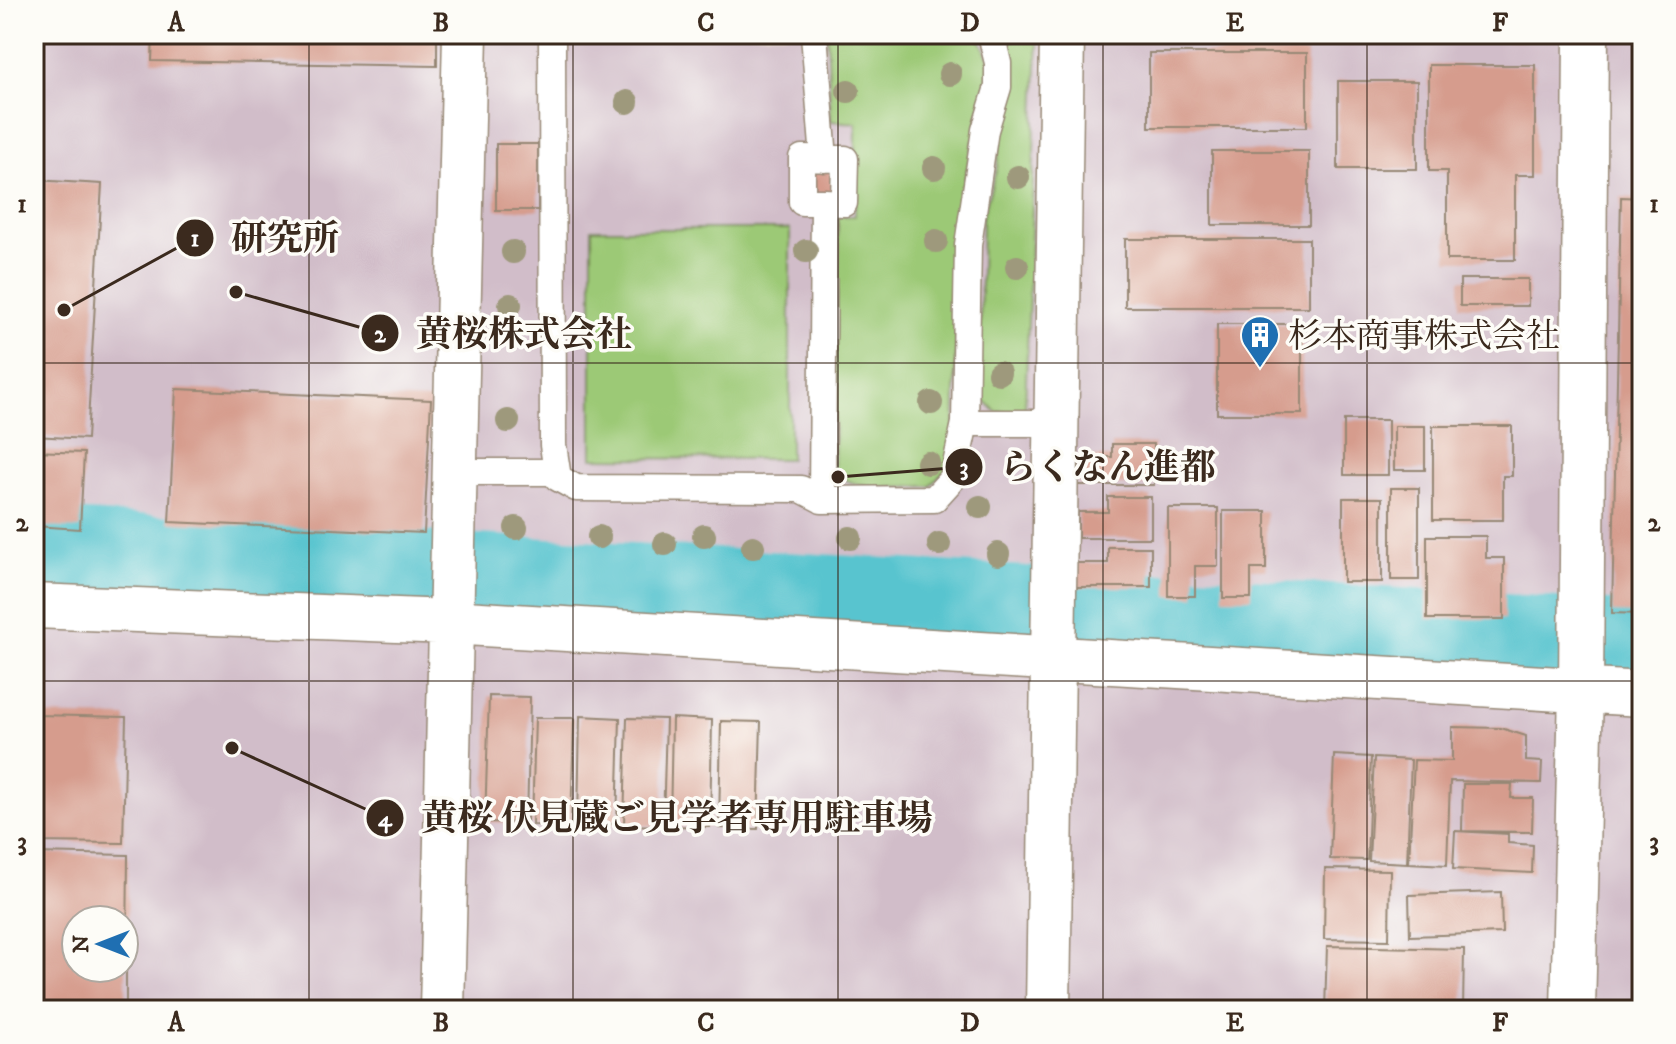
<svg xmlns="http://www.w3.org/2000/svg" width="1676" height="1044" viewBox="0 0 1676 1044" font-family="'IM FELL DW Pica','Noto Serif JP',serif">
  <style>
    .industrial { fill: #d1bdc9; fill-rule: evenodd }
    .green { fill: #9cc976; stroke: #6c7a4a; stroke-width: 2 }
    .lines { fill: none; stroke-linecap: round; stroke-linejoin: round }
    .river { stroke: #58c4cf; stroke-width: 96 }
    .building { fill: #d69c8d }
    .lane-casing { stroke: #978875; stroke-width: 29 }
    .street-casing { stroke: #978875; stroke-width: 47 }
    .lane { stroke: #fff; stroke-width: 26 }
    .street { stroke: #fff; stroke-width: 44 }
    .tree { fill: #9e997b }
    .grid { fill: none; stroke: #3b2a1e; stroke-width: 2; stroke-opacity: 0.55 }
    .labels { text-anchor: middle; stroke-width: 7; stroke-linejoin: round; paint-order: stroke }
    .poi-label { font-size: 34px; fill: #3b2a1e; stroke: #fdfcf7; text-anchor: start }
    .leader { fill: none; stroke: #3b2a1e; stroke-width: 3 }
    .callout-dot { fill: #3b2a1e; stroke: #fdfcf7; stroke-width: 3 }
    .mark-label { font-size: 24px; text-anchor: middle; font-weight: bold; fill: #fff }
    .callout-label { font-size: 36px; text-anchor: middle; font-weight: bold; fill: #3b2a1e; stroke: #fdfcf7; stroke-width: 7; stroke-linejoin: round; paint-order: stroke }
    .neatline { fill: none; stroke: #3b2a1e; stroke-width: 3 }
    .grid-label { font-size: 26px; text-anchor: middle; font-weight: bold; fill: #3b2a1e }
  </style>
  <rect width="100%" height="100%" fill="#fdfcf7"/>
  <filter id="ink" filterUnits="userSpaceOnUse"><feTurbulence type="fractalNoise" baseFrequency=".0125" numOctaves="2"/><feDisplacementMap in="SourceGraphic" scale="16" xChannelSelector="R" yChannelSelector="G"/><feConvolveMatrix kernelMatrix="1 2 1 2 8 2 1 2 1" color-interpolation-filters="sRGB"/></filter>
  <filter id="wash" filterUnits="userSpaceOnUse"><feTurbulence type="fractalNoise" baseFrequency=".006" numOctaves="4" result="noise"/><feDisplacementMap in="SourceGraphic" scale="32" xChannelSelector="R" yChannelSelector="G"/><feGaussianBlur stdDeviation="1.8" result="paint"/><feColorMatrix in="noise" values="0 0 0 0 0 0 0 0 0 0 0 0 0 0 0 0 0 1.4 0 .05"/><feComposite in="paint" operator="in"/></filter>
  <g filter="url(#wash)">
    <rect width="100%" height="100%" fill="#f3e6cc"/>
    <!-- industrial -->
    <path class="industrial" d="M34 34H1642V1010H34ZM76 920H124V968H76Z"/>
    <!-- green -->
    <path class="green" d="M827 34H977L991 62 958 210 954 460 931 486C899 486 857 495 834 471L838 216H855L856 123 831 121Z
      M1017 37H1038L1025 411 996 412 979 394 982 218 997 168 1004 111 1011 96 1008 44Z
      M592 229H790V459L592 458Z"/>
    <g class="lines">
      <!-- river -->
      <path class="river" d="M34 556 1642 650"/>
    </g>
    <g id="blocks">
      <!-- building -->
      <path class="building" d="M153 34H437V66L152 61Z
        M1394 34H1524V41H1394Z
        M1149 53H1307V127H1149Z
        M1429 65H1535V175H1515V260H1447V171H1429Z
        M1338 81H1417V169H1338Z
        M496 144H538V210H496Z
        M1212 151H1309V225H1212Z
        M837 165 838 193H811L810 166Z
        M34 180 102 184 87 439 34 436Z
        M1621 197 1642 198V614L1612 613Z
        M1125 239H1309V307H1125Z
        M1460 279H1528V306H1460Z
        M1217 324H1302V414H1217Z
        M176 389 431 400 424 533 169 522Z
        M1344 420H1388V475H1344Z
        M1394 426H1425V470H1394Z
        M1433 426H1512V476H1503V520H1433Z
        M1112 444H1154V485H1079V457H1112Z
        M34 451 84 453 80 529 34 526Z
        M1391 488H1419V580H1391Z
        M1108 497H1151V538H1078V512H1108Z
        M1343 498H1382V582H1343Z
        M1168 508H1218V566H1195V596H1168Z
        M1223 511H1266V569H1251V598H1223Z
        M1427 536H1486V558H1504V619H1427Z
        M1108 547H1151V587H1072V563H1108Z
        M489 696 530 697 527 823 485 822Z
        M36 715 126 717 123 843 34 842Z
        M580 716 620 718 617 824 578 823Z
        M535 718H574L571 826 532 825Z
        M627 718 666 719 663 826 624 825Z
        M672 718 712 720 710 827 670 826Z
        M721 721 761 722 758 829 719 828Z
        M1452 727 1501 728 1526 736V761L1542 762 1541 783 1450 781 1447 865 1409 863 1414 760 1452 761Z
        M1334 755 1371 757 1367 860 1330 859Z
        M1374 758 1411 760 1407 863 1369 861Z
        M1463 784H1512L1511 798H1533L1532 832 1462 831Z
        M1455 831 1508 834V843L1533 845 1532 873 1453 869Z
        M34 853 128 855 127 953 124 920H76V968H126V1010H34Z
        M1325 869 1390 870 1389 940 1324 939Z
        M1501 892 1502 933 1410 936 1409 895Z
        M1327 946 1464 949 1463 1010H1325Z"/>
    </g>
  </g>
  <g filter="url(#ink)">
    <use href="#blocks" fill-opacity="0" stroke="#978875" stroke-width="2"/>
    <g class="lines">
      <defs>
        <path id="lane" d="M552 34 553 445 558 478 576 488 801 489 822 500 934 499 953 478 965 423 968 245 985 130 998 87V63L991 34
          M814 34 824 159
          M965 423H1056
          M454 472H556
          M822 500 824 202H802V158L845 159 844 203 824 202"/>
        <path id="street" d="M34 606 449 622 1642 694
          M442 1010 465 34
          M1048 1010 1062 34
          M1573 1010 1581 691 1586 34"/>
      </defs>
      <!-- lane casing -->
      <use href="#lane" class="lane-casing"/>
      <!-- street casing -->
      <use href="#street" class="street-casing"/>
      <!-- lane -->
      <use href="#lane" class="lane"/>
      <!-- street -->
      <use href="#street" class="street"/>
    </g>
    <!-- trees -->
    <g class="tree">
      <circle cx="950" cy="74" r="12"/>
      <circle cx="848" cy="91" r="12"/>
      <circle cx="627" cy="102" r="12"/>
      <circle cx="934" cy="168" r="12"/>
      <circle cx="1018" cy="177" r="12"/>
      <circle cx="936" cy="241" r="12"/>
      <circle cx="806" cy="251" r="12"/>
      <circle cx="513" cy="252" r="12"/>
      <circle cx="1017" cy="267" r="12"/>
      <circle cx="510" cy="305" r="12"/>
      <circle cx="999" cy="373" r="12"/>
      <circle cx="931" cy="403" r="12"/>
      <circle cx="508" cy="421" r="12"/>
      <circle cx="928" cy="463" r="12"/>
      <circle cx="980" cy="507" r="12"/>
      <circle cx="516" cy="528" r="12"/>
      <circle cx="704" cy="536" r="12"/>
      <circle cx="599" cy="537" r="12"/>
      <circle cx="850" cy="538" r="12"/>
      <circle cx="665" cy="544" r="12"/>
      <circle cx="939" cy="544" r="12"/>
      <circle cx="753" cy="547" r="12"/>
      <circle cx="998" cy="554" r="12"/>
    </g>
  </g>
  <!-- grid -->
  <path class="grid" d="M309 34V1010M573 34V1010M838 34V1010M1103 34V1010M1367 34V1010M34 363H1642M34 681H1642"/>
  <!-- icons -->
  <defs>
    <symbol id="building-pin" viewBox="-11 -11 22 30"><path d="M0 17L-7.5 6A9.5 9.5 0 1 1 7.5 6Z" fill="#1f6fb2" stroke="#fdfcf7"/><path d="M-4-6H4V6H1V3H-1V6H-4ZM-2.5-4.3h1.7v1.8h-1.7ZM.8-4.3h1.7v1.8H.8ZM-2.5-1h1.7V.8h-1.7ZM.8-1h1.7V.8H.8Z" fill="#fff"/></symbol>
  </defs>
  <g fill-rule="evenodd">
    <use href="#building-pin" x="1238" y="313" width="44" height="60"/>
  </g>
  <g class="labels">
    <!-- poi labels -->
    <g class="poi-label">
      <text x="1288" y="347">杉本商事株式会社</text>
    </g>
  </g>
  <!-- callouts -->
  <path class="leader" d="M64 310L195 238M236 292L380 333M838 477L964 467M232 748L385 818"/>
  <g class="callout-dot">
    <circle cx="64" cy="310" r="8"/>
    <circle cx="236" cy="292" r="8"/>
    <circle cx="838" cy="477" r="8"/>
    <circle cx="232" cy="748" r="8"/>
    <circle cx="195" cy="238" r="20"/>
    <circle cx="380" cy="333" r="20"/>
    <circle cx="964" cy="467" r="20"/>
    <circle cx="385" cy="818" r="20"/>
  </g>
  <g class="mark-label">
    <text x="195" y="246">1</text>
    <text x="380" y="342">2</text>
    <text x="964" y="475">3</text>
    <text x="385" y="826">4</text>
  </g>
  <g class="callout-label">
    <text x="285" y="250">研究所</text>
    <text x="524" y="346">黄桜株式会社</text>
    <text x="1108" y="479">らくなん進都</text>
    <text x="677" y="830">黄桜 伏見蔵ご見学者専用駐車場</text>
  </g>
  <!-- margin -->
  <rect width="1676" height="1044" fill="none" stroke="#fdfcf7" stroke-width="88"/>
  <!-- north arrow -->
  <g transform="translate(100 944) rotate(270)"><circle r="38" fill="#fdfcf7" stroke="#afa8a0" stroke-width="2"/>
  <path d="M0-6L14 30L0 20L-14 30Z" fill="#1f6fb2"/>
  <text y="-12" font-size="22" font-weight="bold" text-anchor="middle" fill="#3b2a1e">N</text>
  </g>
  <rect x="44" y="44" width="1588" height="956" class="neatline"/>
  <g class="grid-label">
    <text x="176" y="31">A</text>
    <text x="441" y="31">B</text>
    <text x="706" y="31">C</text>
    <text x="970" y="31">D</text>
    <text x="1235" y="31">E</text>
    <text x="1500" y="31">F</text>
    <text x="22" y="212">1</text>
    <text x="1654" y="212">1</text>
    <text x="22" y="531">2</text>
    <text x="1654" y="531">2</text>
    <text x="22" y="850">3</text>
    <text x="1654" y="850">3</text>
    <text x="176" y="1031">A</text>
    <text x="441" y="1031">B</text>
    <text x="706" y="1031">C</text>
    <text x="970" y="1031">D</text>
    <text x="1235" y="1031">E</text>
    <text x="1500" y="1031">F</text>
  </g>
</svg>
